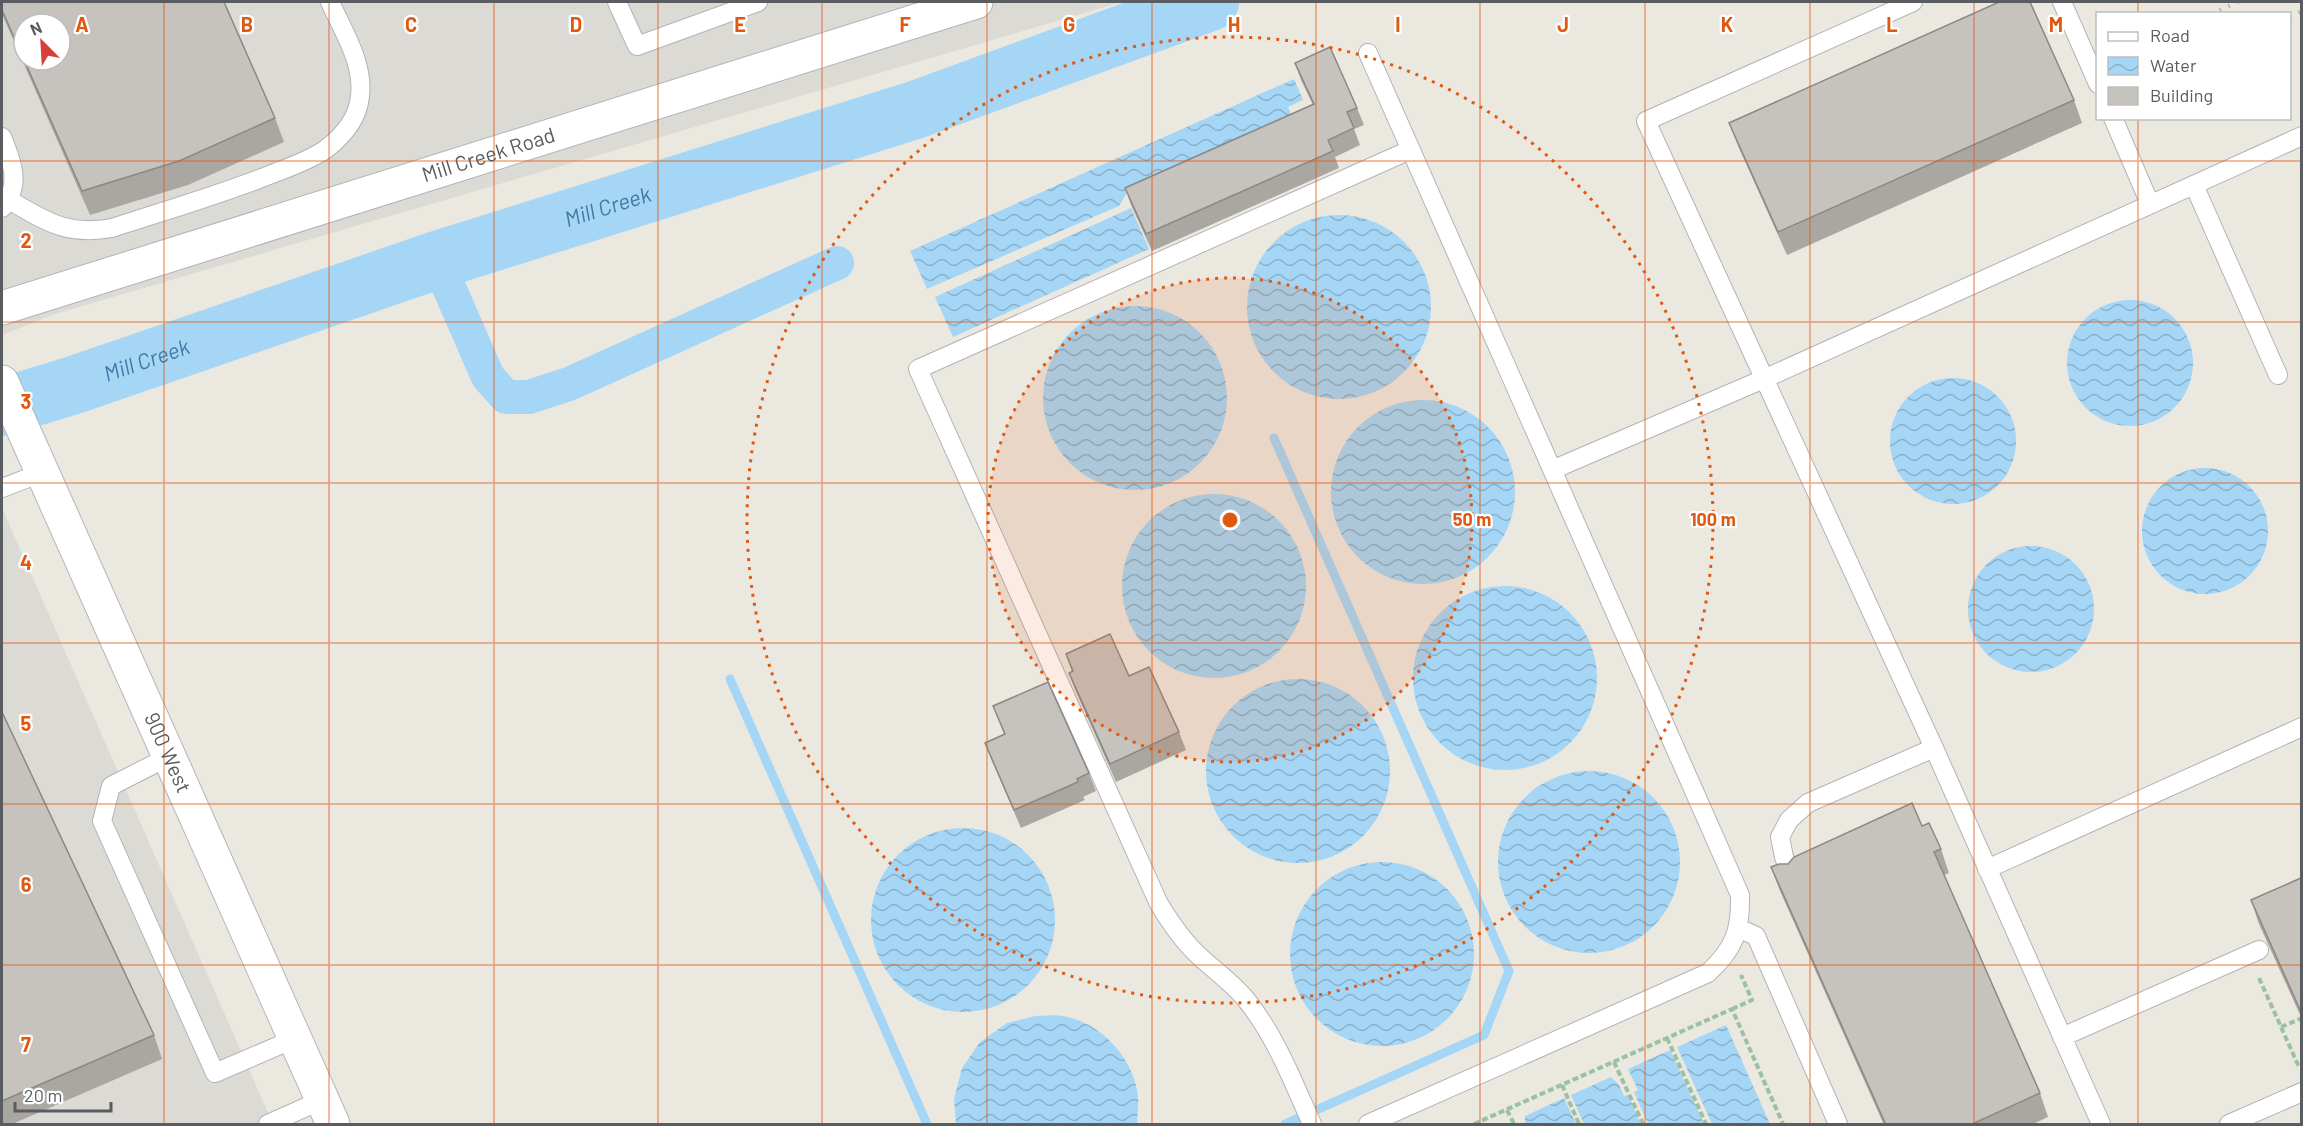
<svg xmlns="http://www.w3.org/2000/svg" width="2303" height="1126" viewBox="0 0 2303 1126" font-family="Barlow,sans-serif">
  <style>
    .industrial { fill: #dcdad5; fill-rule: evenodd }
    .water { fill: url(#water-waves) }
    .lines { fill: none; stroke-linecap: round; stroke-linejoin: round }
    .stream { stroke: #a5d6f6; stroke-width: 9 }
    .canal { stroke: #a5d6f6; stroke-width: 34 }
    .river { stroke: #a5d6f6; stroke-width: 58 }
    .service-casing { stroke: #b1b3b7; stroke-width: 20 }
    .minor-casing { stroke: #b1b3b7; stroke-width: 35 }
    .secondary-casing { stroke: #b2b5ba; stroke-width: 35 }
    .path { stroke: #99c1a2; stroke-width: 4; stroke-dasharray: 6 3; stroke-linecap: butt }
    .service { stroke: #fff; stroke-width: 18 }
    .minor { stroke: #fff; stroke-width: 33 }
    .secondary { stroke: #fff; stroke-width: 33 }
    .rail { stroke: #b1b2b2; stroke-width: 4.5; stroke-dasharray: 1.5 8; stroke-linecap: butt }
    .wall { fill: #aaa7a3 }
    .building { fill: #c6c2be; stroke: #8b8885; stroke-width: 1.5; fill-rule: evenodd }
    .grid { fill: none; stroke: #e15910; stroke-width: 1.5; stroke-opacity: 0.55 }
    .ring { fill: none; stroke: #e15910; stroke-width: 3; stroke-dasharray: 3 6 }
    .labels { text-anchor: middle; stroke-width: 4.5; stroke-linejoin: round; paint-order: stroke }
    .street-label { font-size: 21px; fill: #595c60; stroke: #fff }
    .water-label { font-size: 22px; font-style: italic; fill: #4578a6; stroke: #fff }
    .grid-label { font-size: 20px; text-anchor: middle; font-weight: bold; fill: #e15910; stroke: #fff; stroke-width: 4.5; stroke-linejoin: round; paint-order: stroke }
    .centre { fill: #e15910; stroke: #fff; stroke-width: 3 }
    .ring-label { font-size: 18px; text-anchor: middle; font-weight: bold; fill: #e15910; stroke: #fff; stroke-width: 4.5; stroke-linejoin: round; paint-order: stroke }
  </style>
  <defs>
    <pattern id="water-waves" width="16" height="10" patternUnits="userSpaceOnUse" patternTransform="scale(1.5)"><rect width="16" height="10" fill="#a5d6f6"/><path d="M0 5q4-4 8 0t8 0" fill="none" stroke="#89b1cb"/></pattern>
  </defs>
  <rect width="100%" height="100%" fill="#ebe8e0"/>
  <!-- industrial -->
  <path class="industrial" d="M2 2H1122L55 314 2 335ZM24 24H60V60H24Z
    M2 508 273 1124H2Z"/>
  <!-- water -->
  <path class="water" d="M1294 79 1303 100 1288 107 1293 118 1128 191 1119 206 927 289 910 251Z
    M1131 208 1149 249 953 337 935 297Z
    M1247 307a92 92 0 1 1 184 0a92 92 0 1 1-184 0Z
    M2067 363a63 63 0 1 1 126 0a63 63 0 1 1-126 0Z
    M1043 398a92 92 0 1 1 184 0a92 92 0 1 1-184 0Z
    M1890 441a63 63 0 1 1 126 0a63 63 0 1 1-126 0Z
    M1331 492a92 92 0 1 1 184 0a92 92 0 1 1-184 0Z
    M2142 531a63 63 0 1 1 126 0a63 63 0 1 1-126 0Z
    M1122 586a92 92 0 1 1 184 0a92 92 0 1 1-184 0Z
    M1968 609a63 63 0 1 1 126 0a63 63 0 1 1-126 0Z
    M1413 678a92 92 0 1 1 184 0a92 92 0 1 1-184 0Z
    M1206 771a92 92 0 1 1 184 0a92 92 0 1 1-184 0Z
    M1498 862a91 91 0 1 1 182 0a91 91 0 1 1-182 0Z
    M871 920a92 92 0 1 1 184 0a92 92 0 1 1-184 0Z
    M1290 954a92 92 0 1 1 184 0a92 92 0 1 1-184 0Z
    M1035 1016C1044 1016 1054 1015 1063 1016 1101 1022 1134 1059 1138 1096 1139 1105 1137 1115 1137 1124H956L954 1099 962 1068 980 1042 1007 1023Z
    M1726 1025 1770 1124H1712L1677 1047Z
    M1670 1050 1704 1124H1648L1634 1092 1638 1090 1628 1069Z
    M1611 1077 1619 1085 1624 1096 1628 1095 1641 1124H1584L1571 1095Z
    M1564 1098 1576 1124H1525V1116Z"/>
  <g class="lines">
    <!-- stream -->
    <path class="stream" d="M1274 438 1509 971 1484 1035 1285 1124
      M730 679 927 1124"/>
    <!-- canal -->
    <path class="canal" d="M437 260 488 377 506 397H529L569 384 837 263"/>
    <!-- river -->
    <path class="river" id="s1" d="M2 407 74 385 437 260 915 110 1210 2"/>
    <defs>
      <path id="service" d="M617 2 637 46 758 2
        M1913 2 1646 121 1934 748 2101 1124
        M2062 2 2098 84
        M1368 53 1740 895C1741 931 1734 949 1708 973L1368 1124
        M2113 118 2150 204
        M2 137C12 161 22 186 2 208
        M2194 185 2278 375
        M9 200C47 222 67 236 112 228 167 210 223 194 277 172 293 166 312 159 326 149 343 136 358 118 360 96 364 63 343 31 330 2
        M1552 470 1766 378 2302 136
        M2 488 41 473
        M168 757 111 786 102 821 215 1073 294 1039
        M1987 869 2302 727
        M1792 877 1784 857 1780 837 1789 820 1808 803 1934 748
        M1738 928 1756 936 1838 1124
        M2062 1037 2259 950
        M268 1124 322 1100
        M1312 1124C1293 1082 1277 1039 1248 1002 1234 984 1215 971 1198 955 1182 940 1170 922 1159 904L918 369 1410 150
        M2229 1124 2302 1092"/>
      <g id="minor">
        <path id="s2" d="M2 308 976 2"/>
      </g>
      <g id="secondary">
        <path id="s3" d="M2 382 333 1124"/>
      </g>
    </defs>
    <!-- service casing -->
    <use href="#service" class="service-casing"/>
    <!-- minor casing -->
    <use href="#minor" class="minor-casing"/>
    <!-- secondary casing -->
    <use href="#secondary" class="secondary-casing"/>
    <!-- path -->
    <path class="path" d="M2259 978 2299 1067
      M1732 1009 1752 1000 1741 975
      M2281 1027 2302 1018
      M1667 1038 1706 1124
      M1614 1062 1643 1124
      M1562 1085 1579 1124
      M1507 1110 1514 1124
      M1474 1124 1732 1009 1783 1124"/>
    <!-- service -->
    <use href="#service" class="service"/>
    <!-- minor -->
    <use href="#minor" class="minor"/>
    <!-- secondary -->
    <use href="#secondary" class="secondary"/>
    <!-- rail -->
    <path class="rail" d="M2211 14 2238 2
      M2290 17 2302 11"/>
  </g>
  <!-- wall -->
  <path class="wall" d="M2 2 275 118 284 142 188 185 90 215 2 14Z
    M1295 63 1357 108 1364 125 1354 129 1360 145 1335 157 1339 168 1152 251 1131 205 1125 188 1313 105 1301 80Z
    M2074 100 2082 123 1787 255 1738 146 1729 123Z
    M1066 654 1129 676 1179 732 1186 750 1116 782 1076 692 1069 673 1072 672Z
    M993 706 1089 773 1096 791 1083 797 1085 800 1021 828 992 761 985 743 1004 734Z
    M2 712 154 1035 162 1059 10 1125H2Z
    M1941 849 1949 873 1944 875 2040 1093 2048 1117 2031 1125H1884L1780 891 1771 867 1788 864Z
    M2301 878V1017L2259 924 2251 900Z"/>
  <!-- building -->
  <path class="building" d="M2 2H224L275 118 179 161 82 191 2 10ZM24 24H60V60H24Z
    M1999 2H2030L2074 100 1778 232 1729 123Z
    M1330 47 1357 108 1347 112 1354 128 1328 140 1333 151 1146 234 1125 188 1314 104 1295 63Z
    M1110 634 1129 676 1149 667 1179 732 1110 764 1069 673 1073 671 1066 654Z
    M1048 682 1089 773 1077 779 1078 782 1014 810 985 743 1005 734 993 706Z
    M2 712 154 1035 2 1101Z
    M1912 803 1922 826 1929 823 1941 849 1934 852 2040 1093 1970 1125H1886L1771 867 1779 864H1788L1794 857Z
    M2301 878V1012L2251 900Z"/>
  <!-- grid -->
  <path class="grid" d="M164 2V1124M329 2V1124M494 2V1124M658 2V1124M822 2V1124M987 2V1124M1152 2V1124M1316 2V1124M1480 2V1124M1645 2V1124M1810 2V1124M1974 2V1124M2138 2V14M2138 118V1124M2 161H2302M2 322H2302M2 483H2302M2 643H2302M2 804H2302M2 965H2302"/>
  <!-- distance rings -->
  <circle cx="1230" cy="520" r="242" fill="#e15910" fill-opacity=".12"/>
  <g class="ring">
    <circle cx="1230" cy="520" r="242"/>
    <circle cx="1230" cy="520" r="483"/>
  </g>
  <g class="labels">
    <!-- street labels -->
    <g class="street-label">
      <text dy="7" stroke="none"><textPath href="#s2" startOffset="510">Mill Creek Road</textPath></text>
      <text dy="7" stroke="none"><textPath href="#s3" startOffset="406">900 West</textPath></text>
    </g>
    <!-- water labels -->
    <g class="water-label">
      <text dy="8" stroke="none"><textPath href="#s1" startOffset="638">Mill Creek</textPath></text>
      <text dy="8" stroke="none"><textPath href="#s1" startOffset="152">Mill Creek</textPath></text>
    </g>
  </g>
  <g class="grid-label">
    <text x="82" y="32">A</text>
    <text x="247" y="32">B</text>
    <text x="411" y="32">C</text>
    <text x="576" y="32">D</text>
    <text x="740" y="32">E</text>
    <text x="905" y="32">F</text>
    <text x="1069" y="32">G</text>
    <text x="1234" y="32">H</text>
    <text x="1398" y="32">I</text>
    <text x="1563" y="32">J</text>
    <text x="1727" y="32">K</text>
    <text x="1892" y="32">L</text>
    <text x="2056" y="32">M</text>
    <text x="26" y="248">2</text>
    <text x="26" y="409">3</text>
    <text x="26" y="570">4</text>
    <text x="26" y="731">5</text>
    <text x="26" y="892">6</text>
    <text x="26" y="1052">7</text>
  </g>
  <circle cx="1230" cy="520" r="9" class="centre"/>
  <g class="ring-label">
    <text x="1472" y="526">50 m</text>
    <text x="1713" y="526">100 m</text>
  </g>
  <!-- border -->
  <rect width="2303" height="1126" fill="none" stroke="#595c60" stroke-width="6"/>
  <!-- legend -->
  <rect x="2096" y="12" width="195" height="108" fill="#ffffff" stroke="#bdbebf" stroke-width="1.5"/>
  <rect x="2108" y="32" width="30" height="9" fill="#ffffff" stroke="#bdbebf" stroke-width="1.5"/>
  <text x="2150" y="42" font-size="18" fill="#595c60">Road</text>
  <rect x="2108" y="57" width="30" height="18" fill="url(#water-waves)" stroke="#bdbebf" stroke-width="1.5"/>
  <text x="2150" y="72" font-size="18" fill="#595c60">Water</text>
  <rect x="2108" y="87" width="30" height="18" fill="#c6c2be" stroke="#bdbebf" stroke-width="1.5"/>
  <text x="2150" y="102" font-size="18" fill="#595c60">Building</text>
  <!-- north arrow -->
  <g transform="translate(42 42) rotate(336)"><circle r="28" fill="#ffffff" stroke="#bdbebf" stroke-width="1.5"/>
  <path d="M0-4.5L10 22L0 15L-10 22Z" fill="#d83f39"/>
  <text y="-9" font-size="16" font-weight="bold" text-anchor="middle" fill="#595c60">N</text>
  </g>
  <!-- scale -->
  <path d="M15 1102v9h96v-9" fill="none" stroke="#595c60" stroke-width="3"/>
  <text x="24" y="1102" font-size="18" fill="#595c60" stroke="#ffffff" stroke-width="4.5" paint-order="stroke">20 m</text>
</svg>
